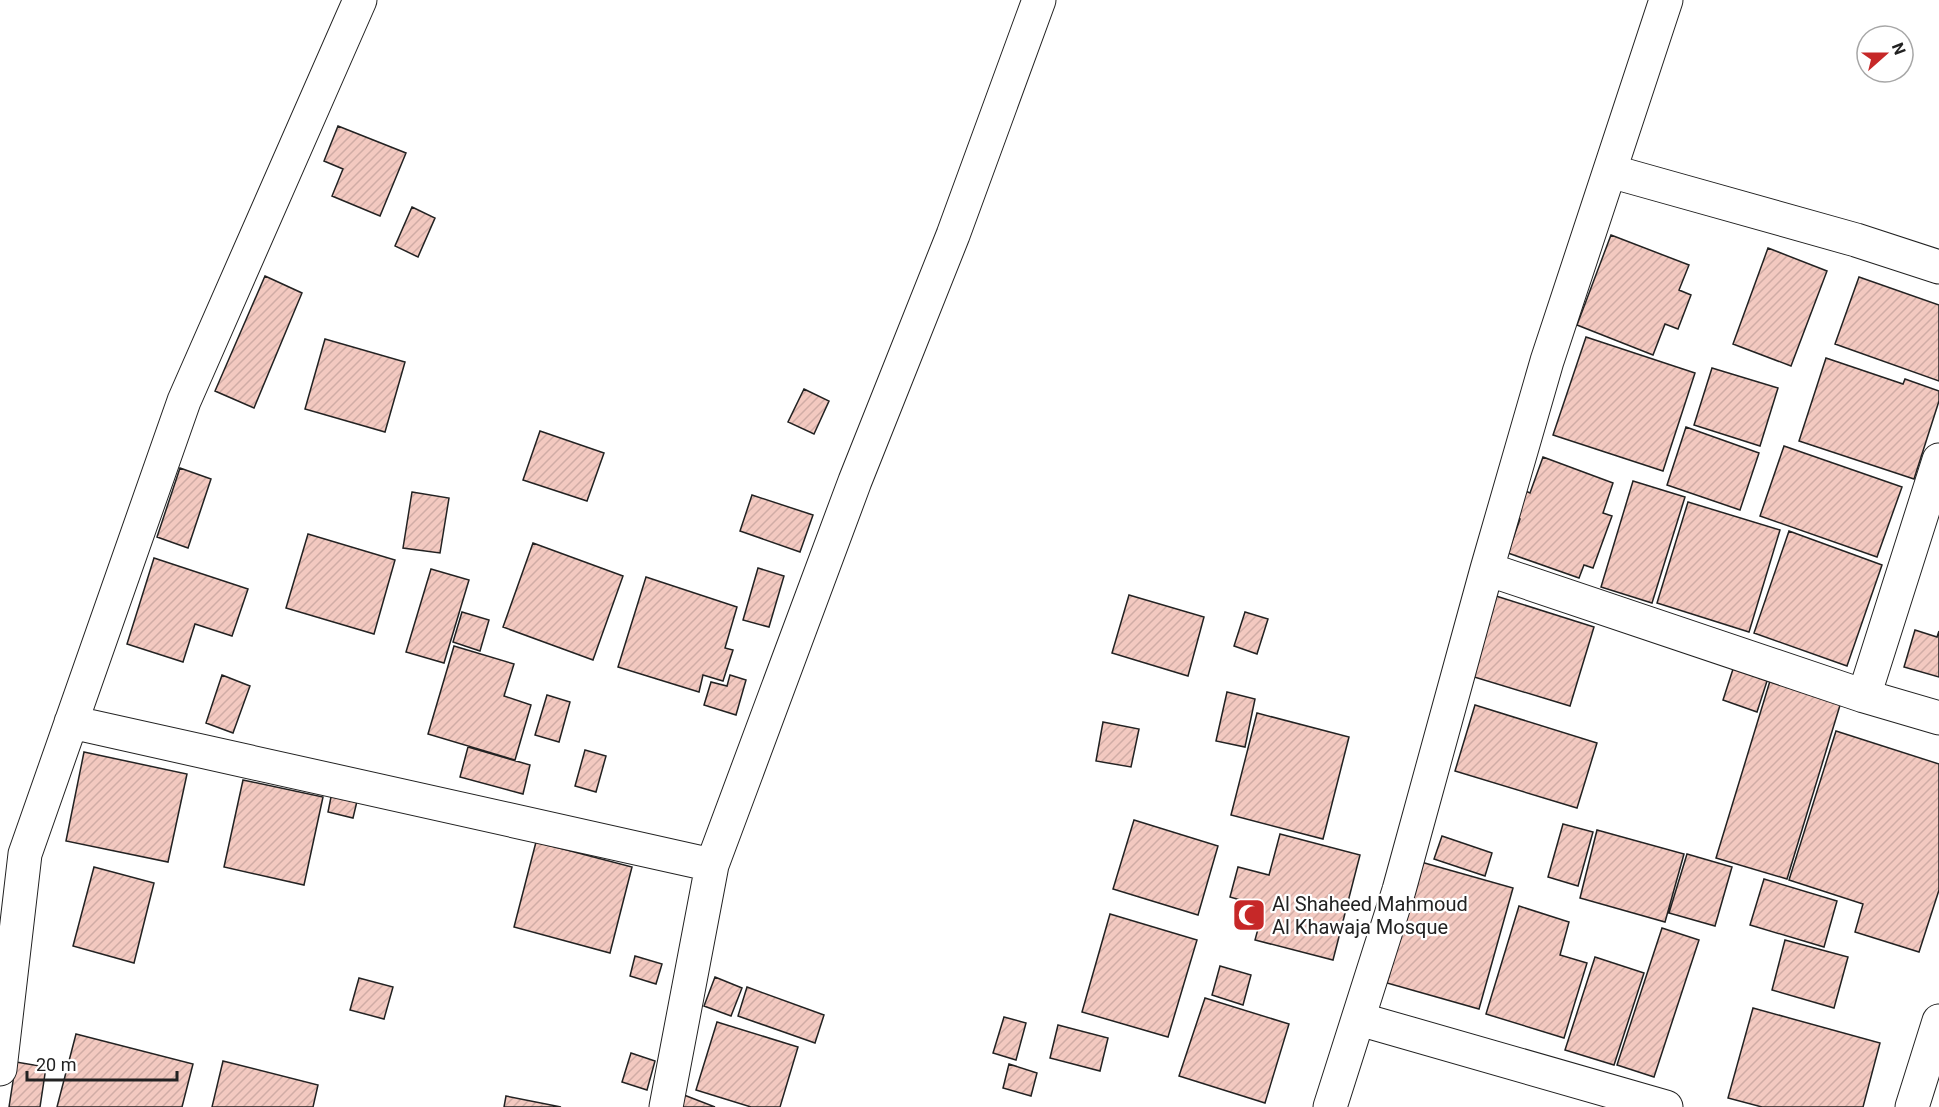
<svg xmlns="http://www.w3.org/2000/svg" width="1939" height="1107" viewBox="0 0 1939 1107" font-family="Roboto,sans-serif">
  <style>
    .building { fill: url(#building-hatch); stroke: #222; stroke-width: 1.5 }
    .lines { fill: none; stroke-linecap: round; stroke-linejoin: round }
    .minor-casing { stroke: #222; stroke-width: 35 }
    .minor { stroke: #fff; stroke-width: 33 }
    .labels { text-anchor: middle; stroke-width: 4.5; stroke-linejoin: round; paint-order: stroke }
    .poi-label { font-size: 20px; fill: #222; stroke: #fff; text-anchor: start }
  </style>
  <defs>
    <pattern id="building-hatch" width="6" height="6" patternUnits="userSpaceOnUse" patternTransform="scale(1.5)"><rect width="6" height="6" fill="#f3c9c0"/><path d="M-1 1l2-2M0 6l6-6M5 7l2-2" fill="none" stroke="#d0aca5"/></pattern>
  </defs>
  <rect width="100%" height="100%" fill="#fff"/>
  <!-- building -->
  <path class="building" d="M338 126 406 153 380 216 332 196 343 169 324 161Z
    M412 207 435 218 418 257 395 246Z
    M1611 235 1689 265 1679 290 1691 295 1678 329 1665 324 1653 355 1577 325Z
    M1768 248 1827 271 1791 366 1733 344Z
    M265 276 302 293 254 408 215 391Z
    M1859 277 1939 305V381L1835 344Z
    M1586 337 1695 373 1663 471 1553 435Z
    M325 339 405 362 385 432 305 409Z
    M1826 358 1903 384 1905 379 1939 391V401L1914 479 1799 441Z
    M1712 368 1778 388 1760 446 1694 425Z
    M804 389 829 401 814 434 788 422Z
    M1686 427 1759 453 1740 510 1667 485Z
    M540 431 604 453 587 501 523 480Z
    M1784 446 1902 487 1877 557 1760 516Z
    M1543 457 1613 483 1603 513 1612 516 1593 568 1584 565 1579 578 1508 553 1520 519 1511 516 1521 489 1530 493Z
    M180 468 211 479 188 548 157 537Z
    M1633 481 1685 497 1652 603 1601 587Z
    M412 492 449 498 440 553 403 548Z
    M752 495 813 515 800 552 740 531Z
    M1688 502 1780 530 1749 632 1657 603Z
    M1789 531 1882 565 1847 666 1754 633Z
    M308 534 395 560 374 634 286 608Z
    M533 543 623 576 593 660 503 627Z
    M154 558 248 589 232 636 195 624 183 662 127 644Z
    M758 568 784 576 769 627 743 620Z
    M431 569 469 580 444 663 406 652Z
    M646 577 737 607 725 648 733 650 723 681 703 675 699 692 618 667Z
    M1129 595 1204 617 1188 676 1112 653Z
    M1496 596 1594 627 1570 706 1471 676Z
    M462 612 489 620 480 651 453 642Z
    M1245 612 1268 619 1257 654 1234 646Z
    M1915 630 1937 637 1939 631V677L1904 667Z
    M454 646 514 664 504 696 531 705 515 760 428 734Z
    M1734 666 1768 678 1757 712 1723 700Z
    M222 675 250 686 233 733 206 723Z
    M730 675 746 680 736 715 704 705 711 682 727 686Z
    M1770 681 1841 702 1787 879 1716 858Z
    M1227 692 1255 699 1245 747 1216 741Z
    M547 695 570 702 559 742 535 735Z
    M1475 705 1597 743 1577 808 1455 771Z
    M1257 713 1349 737 1323 839 1231 815Z
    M1103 722 1139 729 1131 767 1096 761Z
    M1836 731 1939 764V890L1919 952 1855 932 1863 904 1789 880Z
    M468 747 530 765 523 794 460 777Z
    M585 750 606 756 596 792 575 786Z
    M84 752 187 774 168 862 66 841Z
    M243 780 323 797 304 885 224 867Z
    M332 792 358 797 353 818 328 812Z
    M1134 820 1218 846 1198 915 1113 889Z
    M1563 824 1593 832 1578 886 1548 877Z
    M1597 830 1684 854 1665 922 1580 898Z
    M1280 834 1360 855 1333 960 1255 940 1264 907 1230 897 1238 867 1269 875Z
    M1442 836 1492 853 1485 876 1434 859Z
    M536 842 632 867 610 953 514 927Z
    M1687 854 1732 867 1715 926 1669 913Z
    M1421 862 1513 888 1479 1009 1387 983Z
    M94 867 154 883 134 963 73 946Z
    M1764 879 1837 901 1824 947 1750 925Z
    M1519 906 1569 922 1560 955 1587 963 1564 1038 1486 1014Z
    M1110 914 1197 940 1168 1037 1082 1012Z
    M1662 928 1699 940 1654 1077 1617 1065Z
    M1785 940 1848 957 1834 1008 1772 990Z
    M635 956 662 964 656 984 630 976Z
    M1595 957 1644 973 1614 1065 1565 1050Z
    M1220 966 1251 975 1243 1005 1212 995Z
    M715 977 742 988 731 1016 704 1006Z
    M359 978 393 987 384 1019 350 1010Z
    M747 987 824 1015 815 1043 738 1016Z
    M1205 998 1289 1024 1265 1103 1179 1076Z
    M1753 1008 1880 1043 1863 1107H1762L1728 1098Z
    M1004 1017 1026 1023 1016 1060 993 1053Z
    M717 1022 798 1047 780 1107H751L696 1090Z
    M1058 1025 1108 1038 1100 1071 1050 1058Z
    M76 1034 193 1064 182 1107H57Z
    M631 1053 655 1061 647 1090 622 1082Z
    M223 1061 318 1085 313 1107H212Z
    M16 1062 46 1067 40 1107H9Z
    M1009 1064 1037 1073 1031 1096 1003 1088Z
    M684 1095 715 1107H680Z
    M506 1096 561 1107H504Z"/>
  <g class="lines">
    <defs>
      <path id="minor" d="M1610 171 1856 240 1939 267
        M1487 569 1864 696 1939 718
        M1864 696 1939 460
        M71 722 712 865
        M1359 1019 1666 1107
        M0 1069 25 854 184 401 360 0
        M666 1107 712 865 855 481 953 235 1039 0
        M1330 1107 1399 890 1487 569 1547 361 1666 0
        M1912 1107 1939 1021"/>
    </defs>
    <!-- minor casing -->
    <use href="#minor" class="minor-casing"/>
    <!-- minor -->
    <use href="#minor" class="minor"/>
  </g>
  <!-- icons -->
  <defs>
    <symbol id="mosque-square" viewBox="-11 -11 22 22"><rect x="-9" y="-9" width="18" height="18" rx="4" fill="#c62828" stroke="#fff"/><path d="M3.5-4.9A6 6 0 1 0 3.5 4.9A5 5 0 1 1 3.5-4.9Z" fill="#fff"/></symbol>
  </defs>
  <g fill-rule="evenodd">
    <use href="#mosque-square" x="1230" y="896" width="38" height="38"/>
  </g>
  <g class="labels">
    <!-- poi labels -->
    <g class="poi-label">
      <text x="1272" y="911">Al Shaheed Mahmoud<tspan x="1272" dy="23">Al Khawaja Mosque</tspan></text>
    </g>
  </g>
  <!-- north arrow -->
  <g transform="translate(1885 54) rotate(69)"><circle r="28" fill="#ffffff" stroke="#a7a7a7" stroke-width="1.5"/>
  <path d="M0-4.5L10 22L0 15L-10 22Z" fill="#c62828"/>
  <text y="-9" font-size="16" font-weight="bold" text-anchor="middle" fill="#222222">N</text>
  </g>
  <!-- scale -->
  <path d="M27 1071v9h150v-9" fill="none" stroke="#222222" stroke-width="3"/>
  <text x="36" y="1071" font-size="18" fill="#222222" stroke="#ffffff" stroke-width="4.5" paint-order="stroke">20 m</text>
</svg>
